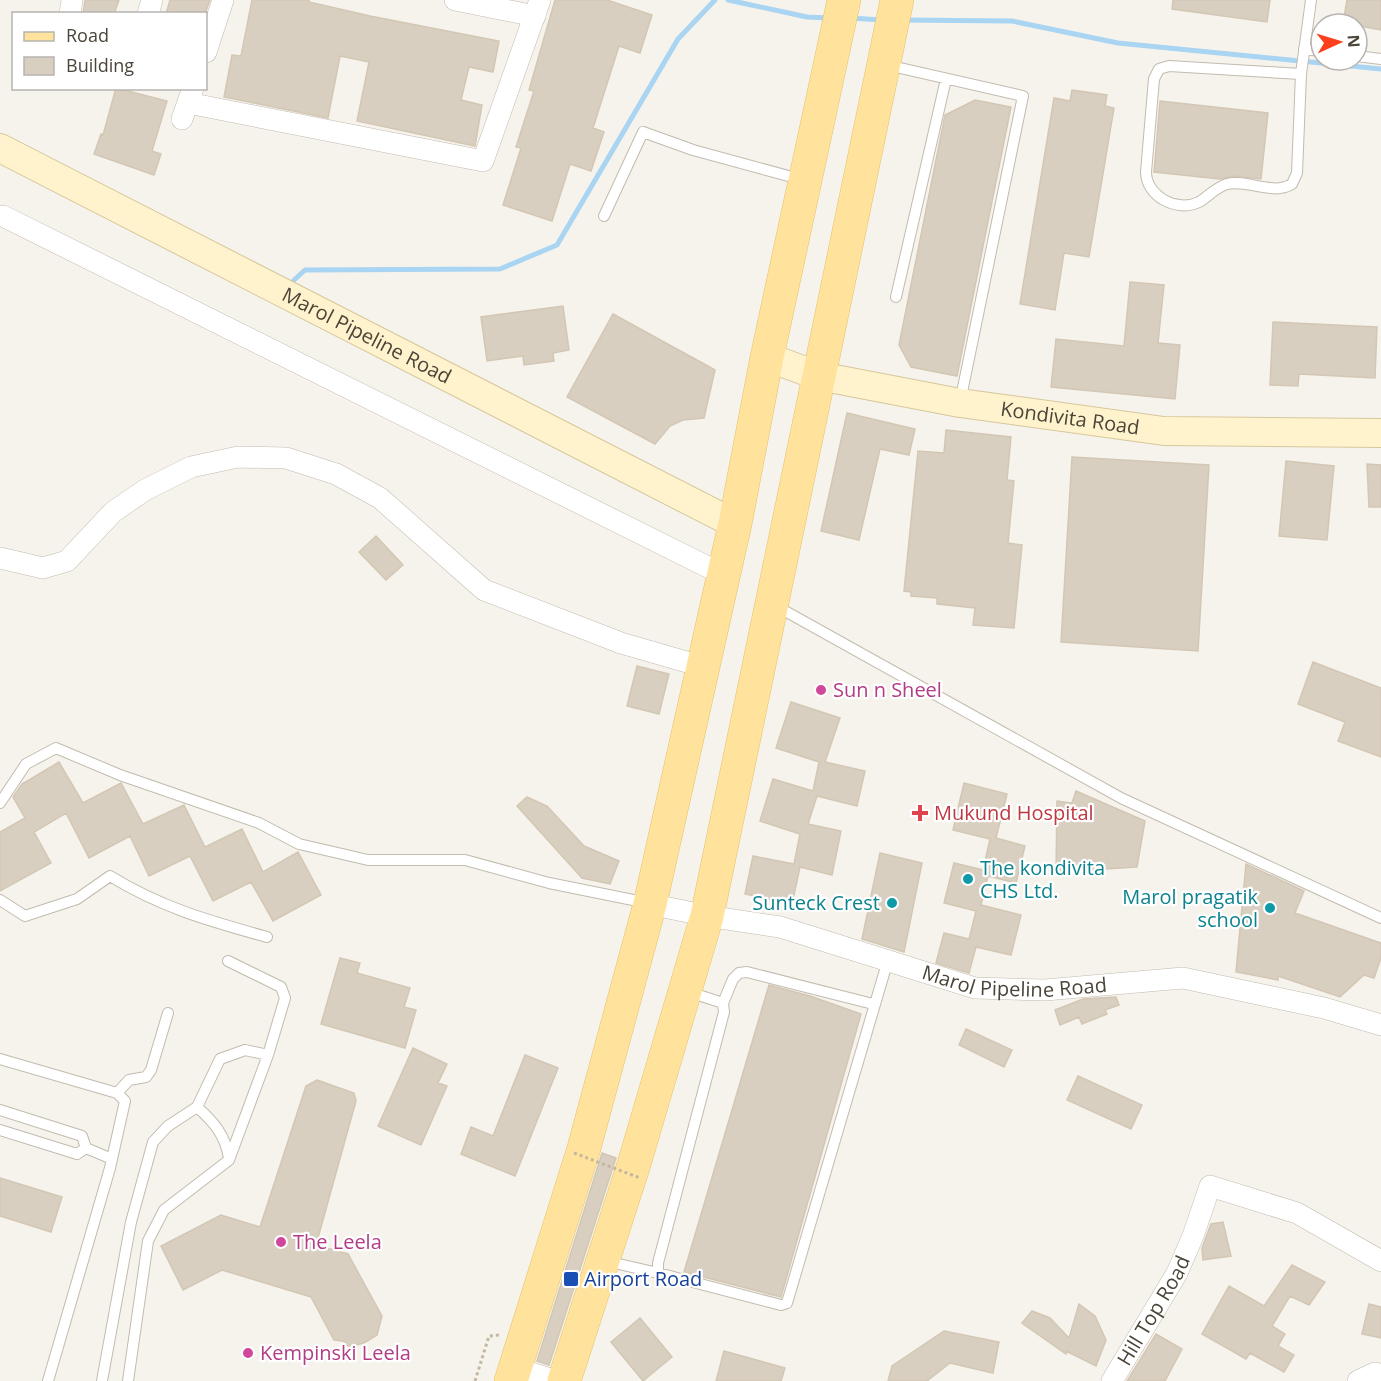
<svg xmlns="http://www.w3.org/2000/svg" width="1381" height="1381" viewBox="0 0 1381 1381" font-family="'Open Sans',sans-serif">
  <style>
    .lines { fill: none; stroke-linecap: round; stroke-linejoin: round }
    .stream { stroke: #a9d4f2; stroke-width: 5 }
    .building { fill: #d8cfc1; stroke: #d3c7b4; stroke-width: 1.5 }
    .lane-casing { stroke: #c2bbae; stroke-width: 12 }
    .street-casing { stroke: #c2bbae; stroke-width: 22 }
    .secondary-casing { stroke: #d6c79b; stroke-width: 30 }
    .primary-casing { stroke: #e6c16a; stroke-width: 34 }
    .path { stroke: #c4b79f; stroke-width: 3; stroke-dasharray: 3 3; stroke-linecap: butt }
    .lane { stroke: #fff; stroke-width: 10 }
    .street { stroke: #fff; stroke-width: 21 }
    .secondary { stroke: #fff3cd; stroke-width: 28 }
    .primary { stroke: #ffe39c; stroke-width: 33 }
    .path-bridge { stroke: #c4b79f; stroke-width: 3; stroke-dasharray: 3 3; stroke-linecap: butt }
    .hotel-dot { fill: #d1479c; stroke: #fff; stroke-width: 2 }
    .health-dot { fill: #e0444e; stroke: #fff; stroke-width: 2 }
    .culture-dot { fill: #0f9aa8; stroke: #fff; stroke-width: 2 }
    .transit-dot { fill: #1a4fb4; stroke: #fff; stroke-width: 2 }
    .labels { text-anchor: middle; stroke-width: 4.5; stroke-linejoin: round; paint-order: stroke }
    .street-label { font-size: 20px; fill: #4b4439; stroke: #fff }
    .hotel-label { font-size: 20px; fill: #b23c85; stroke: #fff; text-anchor: start }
    .health-label { font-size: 20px; fill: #be3a42; stroke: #fff; text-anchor: start }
    .culture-label { font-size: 20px; fill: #0d838f; stroke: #fff; text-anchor: end }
    .transit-label { font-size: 20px; fill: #164399; stroke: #fff; text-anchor: start }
  </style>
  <rect width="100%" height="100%" fill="#f6f3ec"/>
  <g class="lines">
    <!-- stream -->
    <path class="stream" d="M728 0 807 17 829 18
      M850 18 882 20
      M903 20 1012 21 1118 43 1381 69
      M294 280 305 270 500 269 557 245 678 39 715 0"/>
  </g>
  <!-- building -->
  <path class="building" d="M85 0H119L114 14H83Z
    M170 0H210L205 14H166Z
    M252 0H309V2L370 16 499 41 493 72 469 67 461 100 482 105 475 146 357 121 369 62 340 56 328 118 224 97 232 55 241 56Z
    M555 0H607L652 15 640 53 619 46 593 128 604 132 591 171 570 164 552 221 503 205 521 148 516 147 534 91 529 90Z
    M1173 0H1270L1267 22 1172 9Z
    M1347 0H1381V30L1343 23Z
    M116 88 167 101 152 151 161 154 154 175 94 154 101 134 103 135Z
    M1072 90 1107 95 1105 106 1114 108 1089 257 1064 253 1055 310 1020 304 1054 98 1070 101Z
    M975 100 1011 107 957 376 911 367 899 345 945 115Z
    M1160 101 1268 113 1261 179 1235 176 1220 179 1154 172Z
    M1130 282 1164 285 1158 343 1180 345 1175 399 1051 387 1056 339 1124 346Z
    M563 306 569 350 553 353 554 361 524 365 523 356 487 361 481 317Z
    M613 314 715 370 704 418 683 420 670 426 655 444 567 397Z
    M1273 322 1377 327 1375 378 1299 374 1298 386 1270 385Z
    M847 413 915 429 909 455 880 449 859 540 821 531Z
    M946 430 1011 437 1007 480 1014 481 1008 543 1022 545 1014 628 973 625 975 608 937 604V598L911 596V592L904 591 918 451 944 453Z
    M1072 457 1209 465 1198 651 1061 642Z
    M1286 461 1334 466 1327 540 1279 536Z
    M1367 464 1381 465V507H1369Z
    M376 536 403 565 386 580 359 552Z
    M1313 662 1381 688V757L1338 741 1345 722 1298 704Z
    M637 666 669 674 659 714 627 706Z
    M791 702 840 718 825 762 865 771 857 806 817 796 808 824 841 831 832 875 800 867 792 904 745 894 753 856 794 864 800 834 760 821 773 779 813 791 819 762 776 748Z
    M59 762 83 803 121 783 143 824 184 805 205 847 242 829 263 872 298 852 321 895 273 921 251 882 213 901 190 856 149 876 130 836 89 858 66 813 34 832 51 863 0 891V832L25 818 13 797 22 784Z
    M964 783 1007 794 996 838 1025 846 1016 883 988 876 981 905 1021 915 1011 955 976 947 969 973 936 963 944 933 969 939 976 911 944 903 954 863 983 870 990 839 953 830Z
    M1076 791 1145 821 1137 867 1056 872 1057 801 1072 803Z
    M527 797 547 806 584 846 619 861 610 884 582 878 517 806Z
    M880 853 922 863 904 952 862 939Z
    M1246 864 1304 891 1295 913 1381 943V958L1374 978 1364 975 1340 997 1278 976V980L1236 972Z
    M340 958 360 963 357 973 410 988 404 1007 416 1010 405 1048 321 1024Z
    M769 985 810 996 861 1014 781 1297 684 1272Z
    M1116 997 1119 1005 1105 1010 1107 1014 1082 1024 1079 1017 1060 1025 1055 1010 1083 999Z
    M966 1029 1012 1050 1004 1067 959 1045Z
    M413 1048 447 1064 438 1083 447 1086 421 1145 378 1126Z
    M525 1055 558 1068 515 1176 461 1154 471 1127 493 1136Z
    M1078 1076 1142 1105 1131 1129 1067 1100Z
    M317 1080 354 1093 356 1101 316 1245 348 1254 382 1316 377 1335 364 1343 349 1347 343 1341 334 1340 311 1297 222 1270 183 1290 161 1246 221 1215 260 1227 306 1086Z
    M602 1153 616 1158 549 1365 537 1361Z
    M0 1178 62 1197 51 1232 0 1216Z
    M1223 1222 1231 1256 1203 1260 1202 1248 1211 1224Z
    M1292 1265 1325 1282 1309 1305 1290 1296 1272 1326 1285 1334 1278 1346 1294 1355 1284 1372 1250 1353 1246 1359 1202 1334 1229 1286 1264 1306Z
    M1079 1304 1095 1316 1106 1340 1096 1366 1066 1351V1354L1022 1323 1032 1311 1050 1318 1069 1338Z
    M1369 1304 1381 1307V1338L1362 1334Z
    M640 1318 672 1357 643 1381 611 1342Z
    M944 1331 999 1342 993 1373 950 1363 927 1381H888L892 1366Z
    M1156 1334 1182 1349 1165 1381H1127Z
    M724 1351 785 1368 781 1381H716Z"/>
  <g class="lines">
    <defs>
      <path id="lane" d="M1304 49 1321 51
        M1357 56 1381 59
        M887 65 1023 96 960 402
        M1301 74 1169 66 1159 69 1154 79 1146 172C1146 196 1177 213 1199 202 1208 197 1216 187 1227 184 1247 179 1273 196 1292 184L1297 173 1301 74 1311 0
        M604 216 643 132 693 150 803 180
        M896 297 946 79
        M776 606 1121 798 1381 918
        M0 803 26 764 56 748 120 775 259 823 299 844 368 860H465L549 883 648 903
        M0 900 25 916 77 899 110 876C162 908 210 921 267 937
        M723 1003 733 979 739 973 747 972 873 1004
        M0 1059 117 1093 125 1101 110 1168 48 1381
        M117 1093 129 1080 146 1077 151 1070 168 1013
        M197 1107C214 1122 225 1135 229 1158
        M0 1110 82 1136 86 1148 77 1154 0 1130
        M86 1148 112 1159
        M606 1261 658 1273V1263L724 1012 723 1003 689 992
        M658 1273 781 1305 787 1303 888 960
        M102 1381 131 1222 153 1142 168 1126 197 1107 220 1059 245 1050 268 1055
        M128 1381 148 1241 164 1210 229 1160 268 1055 285 998 281 987 228 961"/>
      <g id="street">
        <path d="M455 0 535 16"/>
        <path d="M70 14 72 0"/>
        <path d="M148 14 152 0"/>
        <path d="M206 52 223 0"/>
        <path d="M188 103 483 161 540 0"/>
        <path d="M182 119 193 88"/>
        <path d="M3 216 724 575"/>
        <path d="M0 558 43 568 67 561 113 512 145 490 191 467 238 457 286 458 336 474 380 498 484 590 621 643 704 667"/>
        <path id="s1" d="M650 904 707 916 780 927 975 988 1045 990 1183 978 1324 1008 1381 1025"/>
        <path d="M515 1368 557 1381"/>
        <path id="s2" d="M1112 1381 1177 1273 1193 1236 1210 1186 1297 1213 1381 1261"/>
        <path d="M1358 1381 1375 1373 1381 1375"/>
      </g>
      <g id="secondary">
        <path id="s3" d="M0 148 735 524"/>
        <path id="s4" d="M767 357 819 376 960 403 1164 431 1381 433"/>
      </g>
      <path id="primary" d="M511 1381 584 1148 650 904 735 524 767 357 844 0
        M564 1381 634 1164 707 916 897 0"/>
    </defs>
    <!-- lane casing -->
    <use href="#lane" class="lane-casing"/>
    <!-- street casing -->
    <use href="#street" class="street-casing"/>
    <!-- secondary casing -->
    <use href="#secondary" class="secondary-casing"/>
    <!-- primary casing -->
    <use href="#primary" class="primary-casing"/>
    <!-- path -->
    <path class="path" d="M475 1381 489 1336 500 1335"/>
    <!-- lane -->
    <use href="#lane" class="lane"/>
    <!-- street -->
    <use href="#street" class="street"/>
    <!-- secondary -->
    <use href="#secondary" class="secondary"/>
    <!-- primary -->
    <use href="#primary" class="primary"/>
    <!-- path-bridge -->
    <path class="path-bridge" d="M574 1153 640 1178"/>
  </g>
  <!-- markers -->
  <g class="hotel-dot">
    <circle cx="821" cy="690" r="6"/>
    <circle cx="281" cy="1242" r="6"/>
    <circle cx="248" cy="1353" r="6"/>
  </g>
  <path class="health-dot" d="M917 804h6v6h6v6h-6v6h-6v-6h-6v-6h6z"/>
  <g class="culture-dot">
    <circle cx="968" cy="879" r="6"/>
    <circle cx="892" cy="903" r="6"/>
    <circle cx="1270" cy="908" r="6"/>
  </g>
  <rect class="transit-dot" x="563" y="1271" width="16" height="16" rx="3"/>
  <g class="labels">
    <!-- street labels -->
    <g class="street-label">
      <text dy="7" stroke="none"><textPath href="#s3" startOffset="412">Marol Pipeline Road</textPath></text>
      <text dy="7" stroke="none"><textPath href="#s4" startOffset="310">Kondivita Road</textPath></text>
      <text dy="7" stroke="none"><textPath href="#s1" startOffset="375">Marol Pipeline Road</textPath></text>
      <text dy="7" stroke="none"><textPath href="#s2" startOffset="82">Hill Top Road</textPath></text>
    </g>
    <!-- hotel labels -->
    <g class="hotel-label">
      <text x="833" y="697">Sun n Sheel</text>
      <text x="293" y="1249">The Leela</text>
      <text x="260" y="1360">Kempinski Leela</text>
    </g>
    <!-- health labels -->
    <g class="health-label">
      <text x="934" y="820">Mukund Hospital</text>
    </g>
    <!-- culture labels -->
    <g class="culture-label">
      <text x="980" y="875" text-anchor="start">The kondivita<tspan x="980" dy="23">CHS Ltd.</tspan></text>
      <text x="1258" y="904">Marol pragatik<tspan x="1258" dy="23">school</tspan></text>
      <text x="880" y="910">Sunteck Crest</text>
    </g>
    <!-- transit labels -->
    <g class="transit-label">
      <text x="584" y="1286">Airport Road</text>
    </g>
  </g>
  <!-- legend -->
  <rect x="12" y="12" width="195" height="78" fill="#ffffff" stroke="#b7b4b0" stroke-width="1.5"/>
  <rect x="24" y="32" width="30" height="9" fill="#ffe39c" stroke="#b7b4b0" stroke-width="1.5"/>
  <text x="66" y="42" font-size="18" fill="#4b4439">Road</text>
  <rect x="24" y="57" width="30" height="18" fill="#d8cfc1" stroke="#b7b4b0" stroke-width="1.5"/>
  <text x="66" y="72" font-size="18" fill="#4b4439">Building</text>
  <!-- north arrow -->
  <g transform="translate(1339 42) rotate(86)"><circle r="28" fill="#ffffff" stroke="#b7b4b0" stroke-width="1.5"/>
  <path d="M0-4.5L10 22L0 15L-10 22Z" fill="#fc3f1d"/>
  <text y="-9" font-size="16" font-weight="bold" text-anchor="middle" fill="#4b4439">N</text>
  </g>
</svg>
